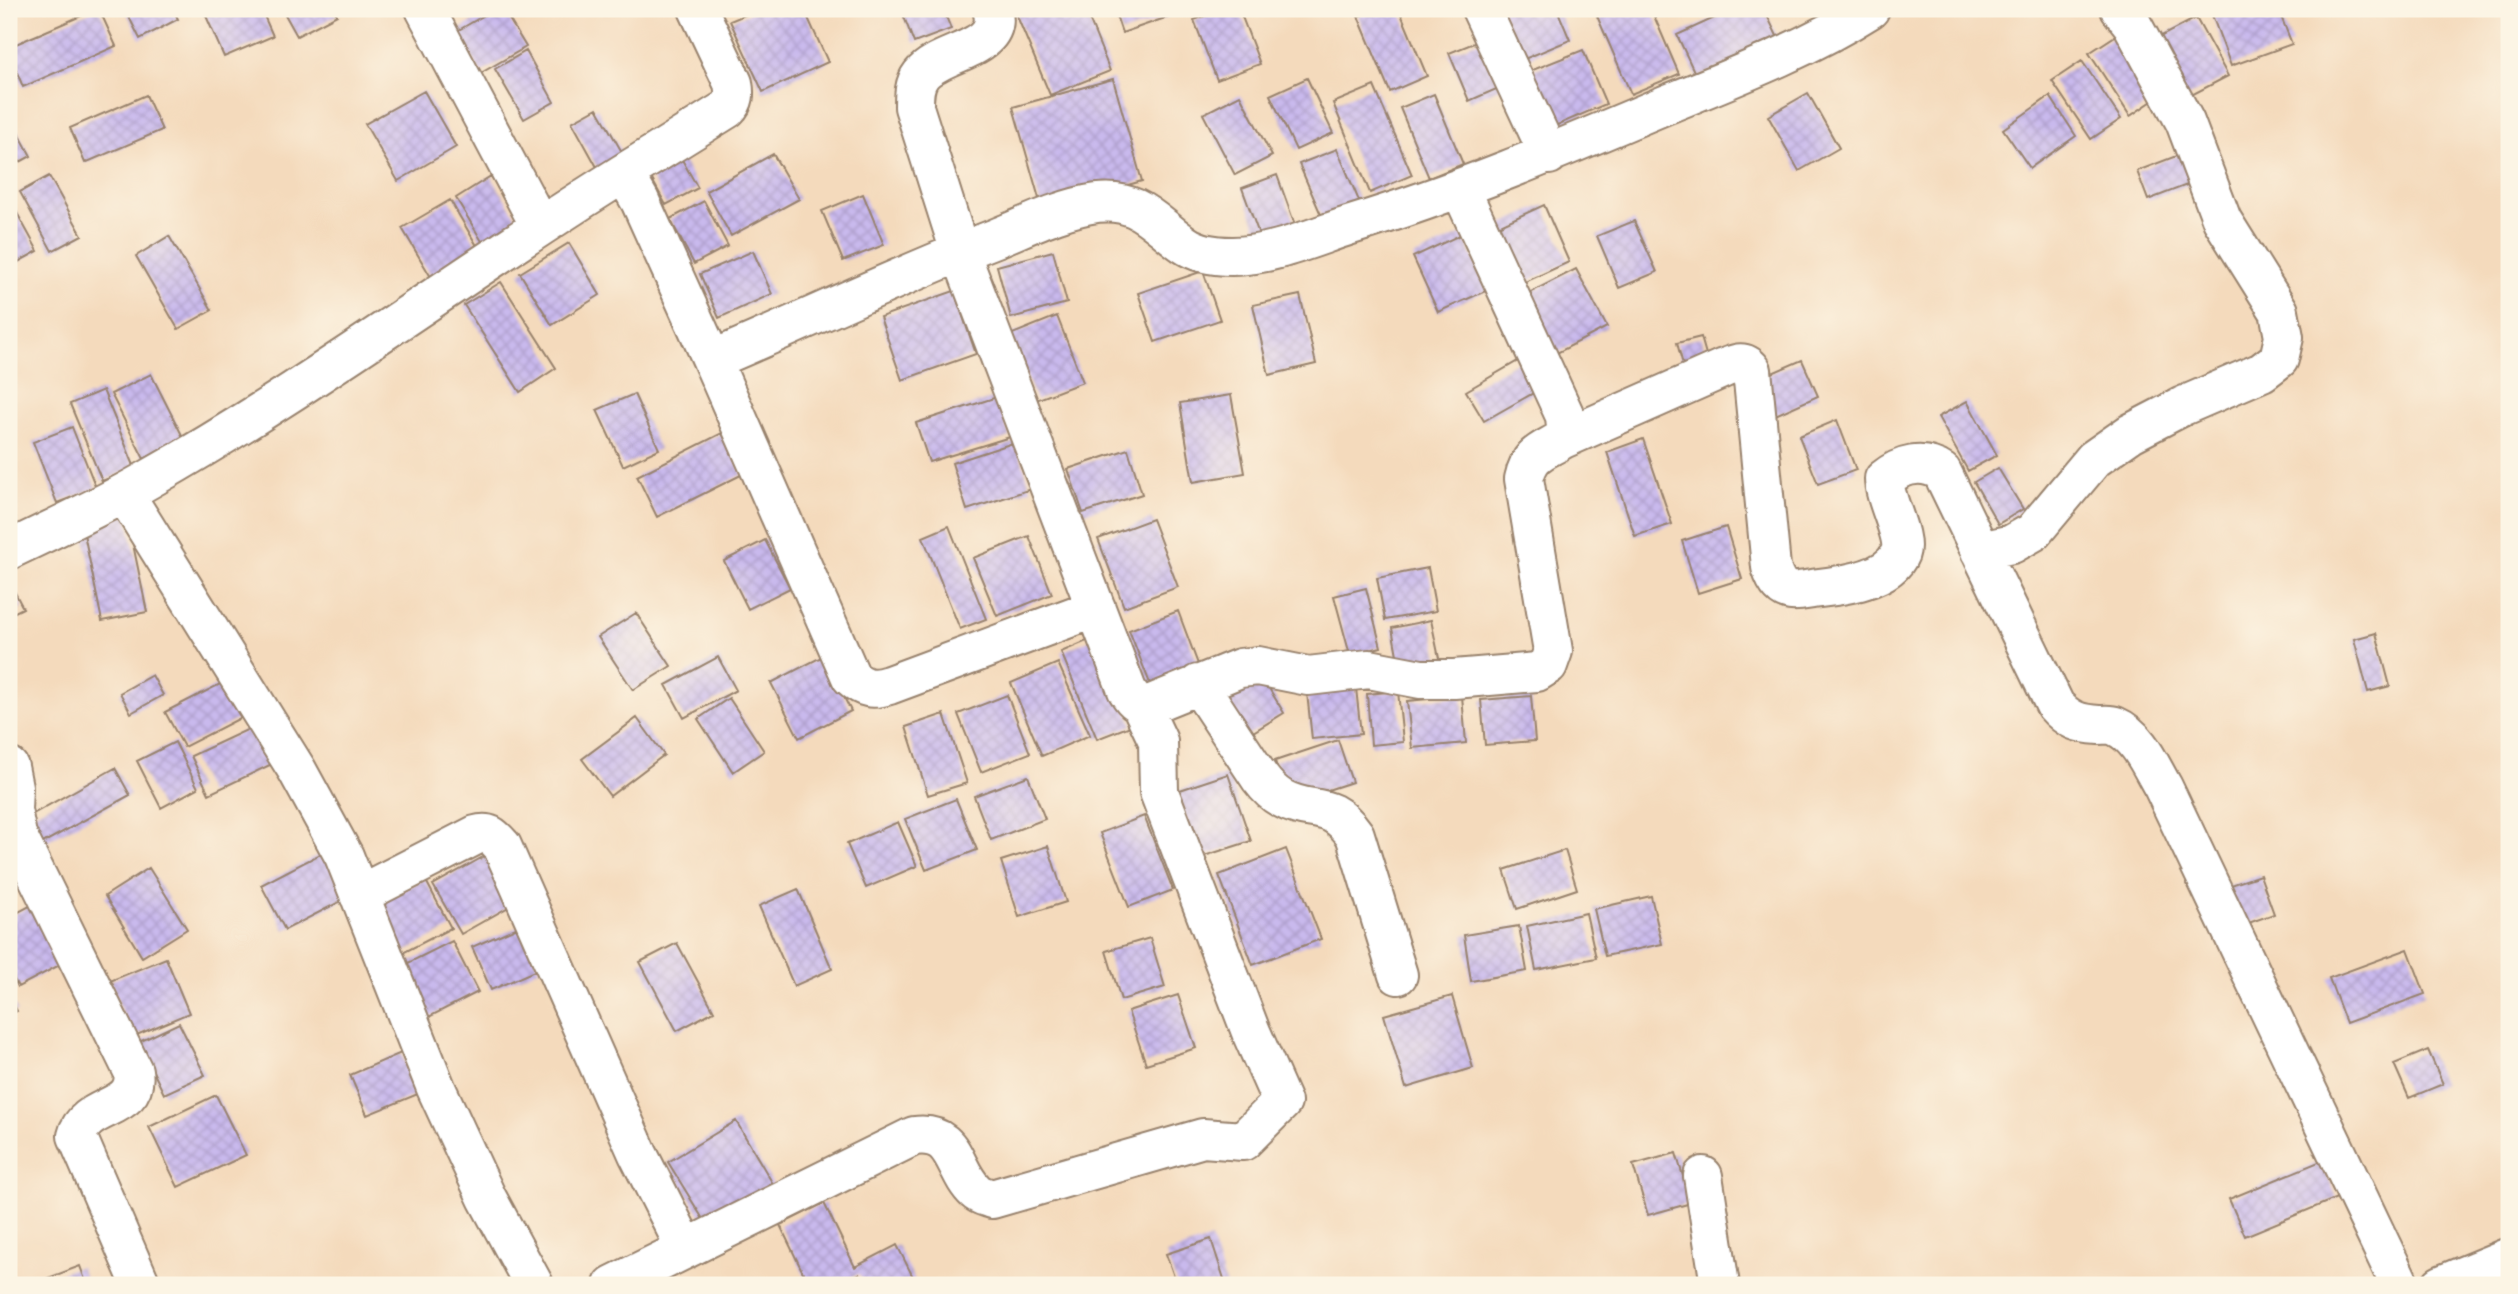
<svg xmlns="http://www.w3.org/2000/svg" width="2518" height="1294" viewBox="0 0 2518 1294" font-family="Caveat,sans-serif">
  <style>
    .building { fill: url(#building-cross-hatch) }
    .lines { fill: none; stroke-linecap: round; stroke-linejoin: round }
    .minor-casing { stroke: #98826d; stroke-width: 42 }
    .minor { stroke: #fff; stroke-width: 38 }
  </style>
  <defs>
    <pattern id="building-cross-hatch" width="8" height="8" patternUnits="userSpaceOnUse" patternTransform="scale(1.75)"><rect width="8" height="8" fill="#c9b9ed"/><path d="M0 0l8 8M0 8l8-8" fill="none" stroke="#ae9fcb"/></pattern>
  </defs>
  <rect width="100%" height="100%" fill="#fcf5e5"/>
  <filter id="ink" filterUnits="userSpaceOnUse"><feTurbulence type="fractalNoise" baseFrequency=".0143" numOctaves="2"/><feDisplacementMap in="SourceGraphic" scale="14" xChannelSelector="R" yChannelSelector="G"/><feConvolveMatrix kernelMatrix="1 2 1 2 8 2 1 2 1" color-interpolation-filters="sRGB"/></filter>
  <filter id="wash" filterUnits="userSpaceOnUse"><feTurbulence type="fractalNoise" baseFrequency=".00686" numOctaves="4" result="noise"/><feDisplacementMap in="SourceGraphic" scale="28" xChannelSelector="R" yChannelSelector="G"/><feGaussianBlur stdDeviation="1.57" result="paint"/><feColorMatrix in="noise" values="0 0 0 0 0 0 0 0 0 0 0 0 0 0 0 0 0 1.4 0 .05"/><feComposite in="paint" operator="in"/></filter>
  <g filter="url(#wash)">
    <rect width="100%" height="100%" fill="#f4dabc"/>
    <g id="blocks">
      <!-- building -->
      <path class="building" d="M97 9H99L116 46 23 87 9 53V47Z
        M125 9H173L178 19 140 39Z
        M203 9H261L273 36 224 57Z
        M282 9H334L337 15 297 36Z
        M495 9H503L526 47 481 73 457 31Z
        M759 9H804L828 62 763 92 730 21Z
        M901 9H943L951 29 914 43Z
        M1014 9H1085L1110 71 1050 95Z
        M1114 9H1166L1168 17 1122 33Z
        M1223 9H1239L1260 64 1217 80 1194 20Z
        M1376 9H1399L1427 76 1390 92 1358 16Z
        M1501 9H1557L1570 40 1522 60Z
        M1614 9H1651L1679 74 1631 94 1597 16Z
        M1734 9H1764L1779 40 1697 78 1677 35Z
        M2228 9H2278L2292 44 2231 66 2212 15Z
        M2196 18 2228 76 2180 101 2148 43Z
        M2126 29 2167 91 2130 116 2089 53Z
        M1489 37 1508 84 1469 101 1449 53Z
        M1583 50 1606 104 1548 129 1525 73Z
        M526 51 554 102 524 119 495 69Z
        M2082 61 2121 119 2091 139 2052 81Z
        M1307 78 1333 133 1296 150 1270 95Z
        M1113 79 1142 181 1042 209 1013 107Z
        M1374 86 1412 175 1370 193 1333 103Z
        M424 91 456 147 398 181 365 124Z
        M1808 93 1839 148 1799 171 1768 116Z
        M1434 94 1463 164 1429 178 1400 108Z
        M146 95 162 130 85 163 70 128Z
        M1240 95 1272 156 1235 175 1203 114Z
        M2050 96 2076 136 2030 168 2003 129Z
        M597 108 627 161 602 176 572 122Z
        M9 115 31 156 9 168Z
        M676 149 698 188 666 205 645 167Z
        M1337 149 1362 208 1325 224 1299 164Z
        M2184 153 2195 182 2148 200 2137 171Z
        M773 154 799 199 731 236 706 191Z
        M1277 175 1295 225 1260 237 1242 188Z
        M49 176 82 235 52 251 20 192Z
        M491 176 522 227 486 248 456 198Z
        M863 194 884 245 843 261 822 211Z
        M450 200 483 256 435 284 402 228Z
        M704 201 728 246 694 264 670 219Z
        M11 202 38 251 9 267V203Z
        M1544 205 1569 262 1523 283 1498 226Z
        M1634 221 1657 272 1619 288 1597 236Z
        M1462 234 1488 290 1438 312 1413 257Z
        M169 236 212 310 178 329 136 256Z
        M569 243 600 295 552 325 520 273Z
        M753 251 772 294 719 318 700 274Z
        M1053 251 1067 303 1011 318 997 266Z
        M1576 269 1607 327 1555 354 1525 295Z
        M1203 271 1220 320 1155 342 1138 293Z
        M501 282 556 368 520 392 464 305Z
        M954 291 976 354 902 380 880 317Z
        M1300 295 1316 364 1269 375 1253 305Z
        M1057 316 1083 382 1036 400 1010 335Z
        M1701 337 1709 365 1685 372 1677 343Z
        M1525 357 1542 388 1484 421 1466 391Z
        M1802 360 1818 396 1771 417 1756 380Z
        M151 374 184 439 144 459 111 394Z
        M103 390 135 468 102 481 70 404Z
        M634 394 659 449 623 466 597 410Z
        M1231 395 1245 473 1193 482 1180 403Z
        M997 397 1010 437 929 462 916 423Z
        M1967 401 1997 455 1968 471 1938 417Z
        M1837 420 1856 470 1818 484 1799 436Z
        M72 427 96 488 57 503 33 442Z
        M722 433 743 474 657 517 637 476Z
        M1643 439 1672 524 1635 536 1607 452Z
        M1016 442 1031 489 967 510 952 463Z
        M1128 449 1142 494 1083 513 1068 469Z
        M1998 468 2023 509 1998 524 1974 482Z
        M127 515 147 612 102 621 82 524Z
        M1152 519 1178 587 1124 607 1098 539Z
        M949 526 986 619 960 629 923 537Z
        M1726 527 1742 579 1698 593 1682 541Z
        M1029 536 1052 594 997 616 973 558Z
        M765 540 790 588 748 609 724 561Z
        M1428 568 1436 611 1385 620 1377 578Z
        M9 581 23 608 9 615Z
        M1366 588 1381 647 1350 655 1334 596Z
        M1178 611 1199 667 1151 686 1129 630Z
        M636 613 671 666 633 690 598 637Z
        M1431 620 1440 663 1400 671 1392 628Z
        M2376 633 2390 686 2368 692 2354 639Z
        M1096 637 1133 725 1097 739 1061 652Z
        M823 656 851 711 799 738 771 683Z
        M718 657 736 690 684 718 666 685Z
        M1058 663 1090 735 1042 756 1011 683Z
        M1256 667 1284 713 1240 740 1211 695Z
        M152 675 163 695 131 713 120 693Z
        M232 678 250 713 184 747 165 712Z
        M1356 688 1361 734 1312 739 1307 693Z
        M1398 691 1403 742 1371 745 1367 694Z
        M1007 695 1030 753 981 772 958 714Z
        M1462 696 1466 743 1412 748 1407 701Z
        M1531 696 1535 741 1485 745 1481 700Z
        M729 698 764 751 733 772 698 719Z
        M944 714 967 783 928 795 906 727Z
        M637 718 664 755 610 796 582 759Z
        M255 726 274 763 209 794 191 756Z
        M1338 740 1352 782 1288 803 1275 761Z
        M175 742 198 788 161 808 137 761Z
        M115 768 130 795 41 844 26 818Z
        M1228 774 1251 841 1198 858 1177 791Z
        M1028 776 1045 819 991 840 974 796Z
        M956 799 977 850 926 870 905 819Z
        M1144 816 1173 890 1129 907 1100 833Z
        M898 822 917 866 866 888 847 844Z
        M1048 846 1066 902 1019 917 1001 861Z
        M1286 849 1321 939 1253 965 1219 875Z
        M1565 850 1577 889 1517 909 1504 870Z
        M326 851 349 897 285 930 261 885Z
        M492 852 519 901 461 934 433 885Z
        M149 868 187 929 142 957 105 896Z
        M2260 875 2274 914 2243 925 2228 886Z
        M425 879 451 928 397 956 371 907Z
        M798 889 832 969 794 986 759 906Z
        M1651 896 1662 944 1605 956 1594 909Z
        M39 901 71 959 18 987 9 970V917Z
        M1586 913 1596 958 1536 970 1527 926Z
        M520 926 539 969 491 990 472 947Z
        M1519 926 1527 971 1471 981 1464 935Z
        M1150 938 1165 987 1121 1000 1106 951Z
        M452 941 478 992 423 1020 398 968Z
        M677 943 714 1011 677 1031 640 962Z
        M2408 949 2425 994 2346 1023 2329 978Z
        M166 958 189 1013 132 1037 110 981Z
        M9 995 17 1011 9 1015Z
        M1178 995 1196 1048 1146 1064 1128 1011Z
        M1452 996 1473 1068 1406 1088 1384 1015Z
        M179 1023 205 1075 164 1094 139 1042Z
        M2428 1050 2443 1084 2409 1098 2394 1064Z
        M401 1053 418 1094 367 1115 350 1075Z
        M216 1095 246 1155 178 1187 149 1127Z
        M736 1121 773 1184 706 1224 668 1162Z
        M1676 1153 1691 1203 1648 1215 1633 1165Z
        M2321 1161 2337 1198 2245 1236 2229 1199Z
        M824 1203 855 1267 897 1245 917 1285H865L859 1274 836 1285H809L780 1225Z
        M1211 1239 1226 1285H1177L1166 1254Z
        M80 1266 87 1285H51L48 1278Z"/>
    </g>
  </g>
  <g filter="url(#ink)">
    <use href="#blocks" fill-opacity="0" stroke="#98826d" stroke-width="2"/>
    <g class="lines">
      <defs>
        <path id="minor" d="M425 9 540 226
          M992 9C1005 51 940 50 921 75 914 84 914 95 914 107L960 252 1127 690C1134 702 1138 705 1151 704L1240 668 1258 666 1308 676 1369 669 1421 679H1454L1537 672 1548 665 1553 651 1524 479C1530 452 1542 452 1563 439L1566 428 1565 416 1460 188
          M1481 9 1549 155
          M624 173 727 109C735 101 735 94 733 83L698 9
          M712 360 851 677C864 689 873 690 889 685L1096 608
          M1563 439 1724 368C1735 364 1744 359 1752 370L1771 567C1774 577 1779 589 1791 591 1797 592 1806 590 1812 589 1838 586 1889 581 1900 553 1906 536 1884 500 1884 479 1901 465 1923 459 1942 472L2055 705C2068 720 2079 724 2099 725 2104 725 2110 724 2115 726 2139 736 2151 767 2163 787L2400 1285
          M124 493 297 770 344 856 436 1088 487 1198 534 1285
          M9 550C57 527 105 505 151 478 314 385 465 272 624 173L640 201 712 360C807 320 900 275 996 238 1028 225 1062 208 1097 203 1139 198 1154 223 1184 244 1198 254 1216 256 1232 256 1271 256 1311 238 1348 226 1456 193 1561 149 1665 105 1734 77 1807 49 1870 9
          M1980 551 2012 544 2033 532 2094 459 2131 433 2183 406 2262 372 2279 359 2284 337 2279 311 2222 220 2185 122 2132 24 2120 9
          M1198 684 1260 778C1266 786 1272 793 1281 798 1312 816 1328 797 1355 835L1398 975
          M9 767 13 787 12 810 17 835 133 1071C140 1112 85 1102 77 1136L141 1285
          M359 895 476 835C489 831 493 836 502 846L638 1154 686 1249
          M1703 1176 1720 1285
          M613 1285 914 1136C957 1130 952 1170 976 1192 980 1196 987 1197 992 1199L1203 1138 1243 1141 1282 1102 1251 1032 1159 792 1158 741 1141 705
          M2441 1285 2509 1257"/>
      </defs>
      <!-- minor casing -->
      <use href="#minor" class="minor-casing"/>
      <!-- minor -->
      <use href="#minor" class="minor"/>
    </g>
  </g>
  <!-- margin -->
  <rect width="2518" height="1294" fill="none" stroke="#fcf5e5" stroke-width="35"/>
</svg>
